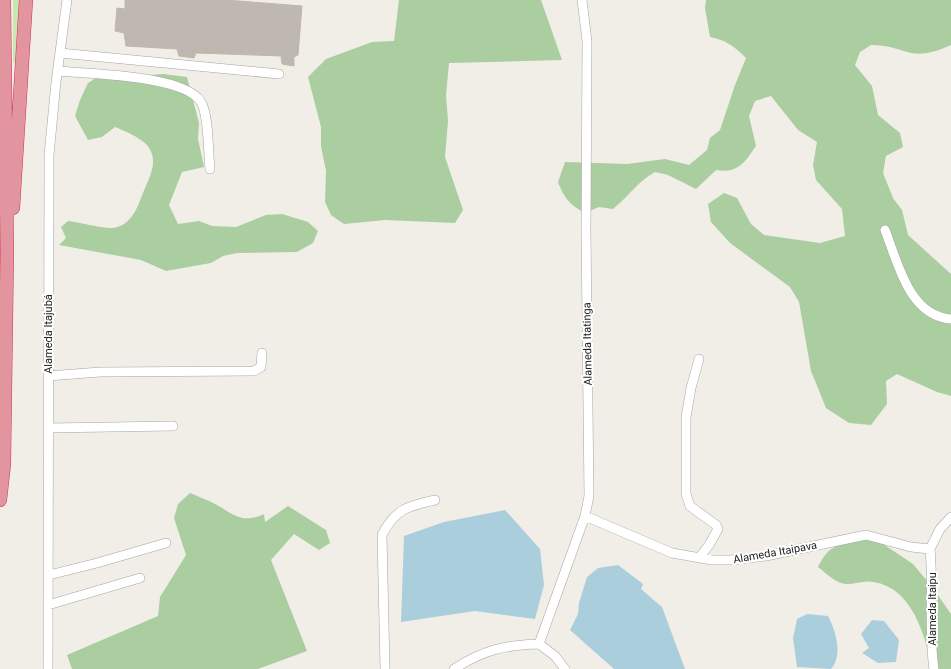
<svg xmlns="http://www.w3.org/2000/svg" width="951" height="669" viewBox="0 0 951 669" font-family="Roboto,sans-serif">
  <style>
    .grass { fill: #c9e7b2 }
    .forest { fill: #aace9f }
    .water { fill: #abcedc }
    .building { fill: #beb8b1; stroke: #c2b6ab }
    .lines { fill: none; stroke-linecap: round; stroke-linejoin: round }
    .minor-casing { stroke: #a5a5a5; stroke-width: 10 }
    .highway-casing { stroke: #d2325f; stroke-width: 14 }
    .minor { stroke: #fff; stroke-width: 9 }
    .highway { stroke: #e3959f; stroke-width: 13 }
    .labels { text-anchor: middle; stroke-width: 4; stroke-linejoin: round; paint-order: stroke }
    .street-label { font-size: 11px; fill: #212121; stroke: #fff }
  </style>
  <rect width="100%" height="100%" fill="#f1eee8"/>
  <!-- grass -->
  <path class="grass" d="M13 0H21L16 63 13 62Z"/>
  <!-- forest -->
  <path class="forest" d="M399 0H541L562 60 449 63 446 95 448 121 445 157 463 210 455 223 385 220 344 224 331 215 325 202 326 171 321 146V127L308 77 326 59 372 42 394 41Z
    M706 0H951V45C941 50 923 56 911 53 895 49 889 45 871 45L860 52 855 65 872 86 878 115 900 133 903 147 886 156 883 173 893 198 902 210 908 235 951 274V396L937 392 897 374 886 381 887 404 871 425 849 423 826 408 811 371 799 302 790 287 730 243 711 222 708 204 724 193 737 198 751 224 764 235 820 243 845 236 842 209 816 180 813 165 817 142 798 130 771 96 755 101 749 116 756 146C745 162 738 174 716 170L696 189 668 175 655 172C638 181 628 197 613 209L599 207 585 213C570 205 564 198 558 182L565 162 627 164 665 159 689 165 707 150 710 138 720 130 735 85 746 58C735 47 726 40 710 37L705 8Z
    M163 74 187 77 199 123 198 139 204 167 182 172 169 205 178 224 199 221 212 226 236 227 266 215 282 214 308 222 318 231 313 243 297 252 237 253 223 256 211 263 166 271 141 260 59 245 66 238 61 227 68 221C78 222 105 229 113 228 132 225 137 208 143 193 149 178 160 161 147 145 139 137 125 131 115 127L102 137 88 140 75 116 80 100 88 83 99 76 120 77Z
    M190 493C199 497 208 500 217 505 234 515 243 524 264 514L265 522 288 506 326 530 330 543 319 550 294 534 271 560 307 651 258 669H72L67 655 158 616 160 597 186 555 174 518 178 504Z
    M863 539 877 540 913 564 933 588 951 614V669H933C924 636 914 589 874 582 864 580 856 584 847 584 836 584 826 573 818 567 829 544 840 544 863 539Z"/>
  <!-- water -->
  <path class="water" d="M505 510 540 549 544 585 535 619 475 611 401 622 404 536 444 522Z
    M618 565 643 584 641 589 662 607 685 669H614L570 630 578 614 579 603 587 577 598 568Z
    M807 614 828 616C836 631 843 655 831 669L797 667 793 638 797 619Z
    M872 620 884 621 899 640 896 662 878 663 862 653 869 648 861 634Z"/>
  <!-- building -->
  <path class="building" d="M125 0H226L302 6 298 55 294 57V66L282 64 281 56 196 53 194 58 179 56 177 49 126 46 124 33 115 31 117 8 125 9Z"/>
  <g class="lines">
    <defs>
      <path id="minor" d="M60 53 279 74
        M58 71C89 74 185 75 201 102 209 115 208 152 210 169
        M885 230C898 263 909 316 951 319
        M48 376 100 372 254 371 261 367 262 353
        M49 428 173 426
        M585 516 672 553 712 560H731L766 556 866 535 911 547 930 549 940 529 951 517
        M930 549C934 589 928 629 934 669
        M699 558 709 545 718 529 716 525 690 506 686 494V417L691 388 699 359
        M49 575 97 563 166 543
        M48 605 140 578
        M48 669 49 155 56 82 67 0
        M385 669 382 535C395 509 408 506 435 500
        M454 669C483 650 505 645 539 644
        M565 669 555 656 539 644 585 516 589 496 586 230 587 41 582 0"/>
      <path id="highway" d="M13 208 26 0
        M0 500 4 464 7 251 4 0"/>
    </defs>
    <!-- minor casing -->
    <use href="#minor" class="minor-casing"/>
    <!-- highway casing -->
    <use href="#highway" class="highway-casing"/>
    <!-- minor -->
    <use href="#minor" class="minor"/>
    <!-- highway -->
    <use href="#highway" class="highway"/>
  </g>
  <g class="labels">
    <!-- street labels -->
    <g class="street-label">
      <text transform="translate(48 334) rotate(-90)" y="4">Alameda Itajubá</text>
      <text transform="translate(587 344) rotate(-91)" y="4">Alameda Itatinga</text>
      <text transform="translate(775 552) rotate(-10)" y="4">Alameda Itaipava</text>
      <text transform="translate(932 609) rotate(-90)" y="4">Alameda Itaipu</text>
    </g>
  </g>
</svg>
